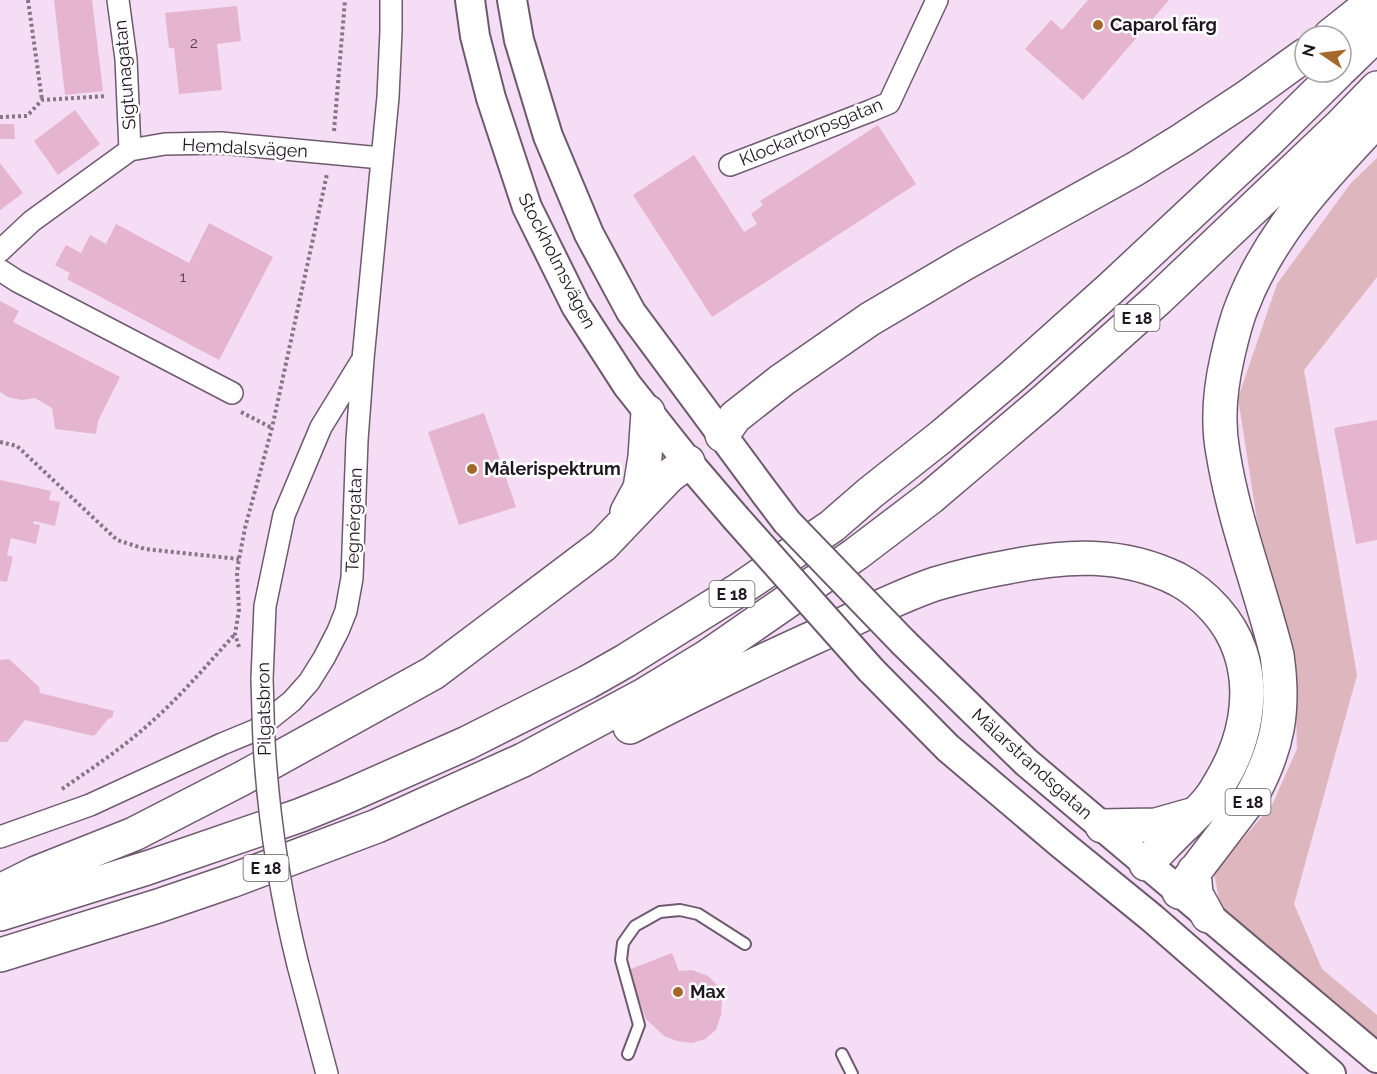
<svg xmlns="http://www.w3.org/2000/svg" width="1377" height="1074" viewBox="0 0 1377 1074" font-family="Raleway,sans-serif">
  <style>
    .green { fill: #deb6be }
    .building { fill: #e5b4cf }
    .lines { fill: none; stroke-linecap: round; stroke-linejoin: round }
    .service-casing { stroke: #6e5a6f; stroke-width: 14 }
    .minor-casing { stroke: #6e5a6f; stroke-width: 24 }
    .secondary-casing { stroke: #6e5a6f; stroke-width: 32 }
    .motorway-casing { stroke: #6e5a6f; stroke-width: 36 }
    .path { stroke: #857686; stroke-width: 4; stroke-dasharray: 3 3; stroke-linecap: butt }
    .service { stroke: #fff; stroke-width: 10 }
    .minor { stroke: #fff; stroke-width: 21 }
    .secondary { stroke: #fff; stroke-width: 28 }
    .motorway { stroke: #fff; stroke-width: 33 }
    .minor-bridge-casing { stroke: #6e5a6f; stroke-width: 24; stroke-linecap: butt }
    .secondary-bridge-casing { stroke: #6e5a6f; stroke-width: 32; stroke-linecap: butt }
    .minor-bridge { stroke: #fff; stroke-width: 21 }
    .secondary-bridge { stroke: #fff; stroke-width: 28 }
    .poi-dot { fill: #a5682b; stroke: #fff; stroke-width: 2 }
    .labels { text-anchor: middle; stroke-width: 5; stroke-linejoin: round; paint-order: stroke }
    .number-label { font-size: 15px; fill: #503e4b }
    .shield { fill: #fff; stroke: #625d62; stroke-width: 1.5 }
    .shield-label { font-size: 16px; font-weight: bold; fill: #1f171f }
    .poi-label { font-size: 18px; font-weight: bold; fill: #1f171f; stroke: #fff; text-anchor: start }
    .street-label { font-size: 18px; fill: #1f171f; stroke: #fff }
  </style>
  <rect width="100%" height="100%" fill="#f4ddf5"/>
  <!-- green -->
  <path class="green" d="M1377 158V277L1304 370 1357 675 1294 904 1322 969 1377 1015V1040L1220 906 1214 872 1272 805 1297 749 1294 650 1259 533 1238 398 1277 284 1351 183Z"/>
  <!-- building -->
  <path class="building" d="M54 0H92L103 91 65 95Z
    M1088 0H1169L1083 100 1025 49 1051 20 1062 30Z
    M237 6 241 41 217 44 222 90 179 94 174 48H169L165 13Z
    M75 110 100 144 58 175 34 141Z
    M0 124H14L15 139H0Z
    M878 125 916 184 712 317 633 195 694 155 744 232 757 224 751 214 763 205 760 201Z
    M0 163 23 193 0 210Z
    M209 223 273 257 219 360 67 279 70 273 55 265 66 245 81 253 90 235 106 244 116 224 189 263Z
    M0 301 19 311 13 322 120 377 98 421 96 434 55 429 52 408 35 398 22 400 8 397 0 392Z
    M484 413 516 507 459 525 428 432Z
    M1377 420V540L1356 544 1334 428Z
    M0 480 51 491 49 500 60 502 55 526 34 521 33 524 40 525 36 544 11 538 7 555 13 557 7 582 0 581Z
    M9 659 39 687 40 693 114 711 112 718H109L94 736 25 720 7 742H0V660Z
    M672 953 679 971 692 970 708 976 718 986 722 998 721 1015 716 1030 705 1039 692 1043 677 1041 664 1036 646 1019 628 970Z"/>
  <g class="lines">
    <defs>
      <path id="service" d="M628 1054 639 1025 621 960 623 943 635 926 660 912 680 910 698 914 745 944
        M842 1054 852 1074"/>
      <path id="minor" d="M118 0 126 59 130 150
        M730 165 870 111 889 103 937 0
        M0 251 32 221 130 150 165 144 221 143 381 158
        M0 270 17 281 232 393
        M262 679 265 606 284 515 321 427 361 362
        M0 837 90 805 222 744 256 730 292 701 309 682 324 658 338 631 346 611 352 578 357 440 363 359 388 97 391 31V0
        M298 965 327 1074"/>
      <path id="secondary" d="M470 0 475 36 491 98 527 207 576 306 627 385 688 462 735 517
        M512 0 519 40 548 136 589 234 631 312 765 493
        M904 643 1026 762 1377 1058
        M871 670 948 748 1060 843 1152 918 1331 1074"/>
      <path id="motorway" d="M1330 36 1375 0
        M1341 69 1377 34
        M722 435 735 417 782 380 870 319 965 263 1135 169 1182 140 1247 97 1305 55
        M627 512 640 488 645 457 648 412
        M630 727C691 695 753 665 815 637 855 619 894 598 935 584 959 577 984 571 1008 567 1066 555 1122 552 1177 579 1205 594 1230 621 1240 651 1255 695 1244 743 1221 781 1218 786 1215 792 1211 797 1205 806 1196 813 1189 821 1174 835 1160 850 1146 864
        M1102 826 1156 825 1195 814
        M1194 871 1196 894 1208 916
        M0 891 36 873 134 834 241 779 433 673 603 545 669 476 688 462
        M1179 892 1250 799C1278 749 1285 711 1277 655 1260 587 1234 522 1223 453 1217 421 1220 390 1227 359 1231 341 1235 323 1242 306 1270 233 1324 176 1377 120
        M0 914 147 868 301 815 343 798 467 743 588 682 625 661 737 591 832 526 870 493 942 436 1014 375 1111 288 1267 142 1338 72
        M0 955 158 906 231 881 377 826 523 760 644 695 708 656 856 554 931 497 1045 400 1158 299 1340 126 1377 88"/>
    </defs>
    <!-- service casing -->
    <use href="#service" class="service-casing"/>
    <!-- minor casing -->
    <use href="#minor" class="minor-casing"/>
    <!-- secondary casing -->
    <use href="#secondary" class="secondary-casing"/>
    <!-- motorway casing -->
    <use href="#motorway" class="motorway-casing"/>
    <!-- path -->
    <path class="path" d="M28 0 42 100
      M0 117 27 116 42 100 107 96
      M334 131 345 0
      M241 412 272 428
      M0 442 17 446 117 540 145 549 239 559
      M239 647 235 634 239 610 237 573 239 559 245 528 272 428 327 174
      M62 789C91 769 121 749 148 725 179 698 207 665 235 634"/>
    <!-- service -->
    <use href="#service" class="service"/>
    <!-- minor -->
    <use href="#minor" class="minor"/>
    <!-- secondary -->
    <use href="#secondary" class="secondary"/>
    <!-- motorway -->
    <use href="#motorway" class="motorway"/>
    <defs>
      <path id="minor-bridge" d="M262 679C263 705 263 731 265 757 270 827 281 897 298 965"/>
      <path id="secondary-bridge" d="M765 493 787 522 904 643
        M735 517 871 670"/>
    </defs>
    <!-- minor-bridge casing -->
    <use href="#minor-bridge" class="minor-bridge-casing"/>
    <!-- secondary-bridge casing -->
    <use href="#secondary-bridge" class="secondary-bridge-casing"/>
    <!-- minor-bridge -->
    <use href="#minor-bridge" class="minor-bridge"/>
    <!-- secondary-bridge -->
    <use href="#secondary-bridge" class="secondary-bridge"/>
  </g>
  <!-- markers -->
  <g class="poi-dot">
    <circle cx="1098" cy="25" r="6"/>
    <circle cx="472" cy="469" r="6"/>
    <circle cx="678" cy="992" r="6"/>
  </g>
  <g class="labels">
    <!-- number labels -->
    <g class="number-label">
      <text x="194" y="48">2</text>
      <text x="183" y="282">1</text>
    </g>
    <!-- shield labels -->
    <g class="shield">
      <rect x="1114.5" y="305" width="45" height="26" rx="4.5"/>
      <rect x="709.5" y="581" width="45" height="26" rx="4.5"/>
      <rect x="1225.5" y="789" width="45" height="26" rx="4.5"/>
      <rect x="243.5" y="855" width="45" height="26" rx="4.5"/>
    </g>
    <g class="shield-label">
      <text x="1137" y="324">E 18</text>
      <text x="732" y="600">E 18</text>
      <text x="1248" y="808">E 18</text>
      <text x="266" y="874">E 18</text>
    </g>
    <!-- poi labels -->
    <g class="poi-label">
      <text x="1110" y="31">Caparol färg</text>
      <text x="484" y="475">Målerispektrum</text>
      <text x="690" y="998">Max</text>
    </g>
    <!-- street labels -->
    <g class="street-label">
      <text transform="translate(125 75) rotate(-95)" y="6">Sigtunagatan</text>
      <text transform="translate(811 132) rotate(-22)" y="6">Klockartorpsgatan</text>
      <text transform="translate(245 148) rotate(3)" y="6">Hemdalsvägen</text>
      <text transform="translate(557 261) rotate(63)" y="6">Stockholmsvägen</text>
      <text transform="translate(354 520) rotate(-88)" y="6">Tegnérgatan</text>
      <text transform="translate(264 709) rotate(-91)" y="6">Pilgatsbron</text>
      <text transform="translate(1032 764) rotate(42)" y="6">Mälarstrandsgatan</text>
    </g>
  </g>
  <!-- north arrow -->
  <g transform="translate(1323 54) rotate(284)"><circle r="28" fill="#ffffff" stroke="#a5a2a5" stroke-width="1.5"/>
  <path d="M0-4.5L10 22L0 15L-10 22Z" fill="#a5682b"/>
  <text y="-9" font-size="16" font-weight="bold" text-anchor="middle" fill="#1f171f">N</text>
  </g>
</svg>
